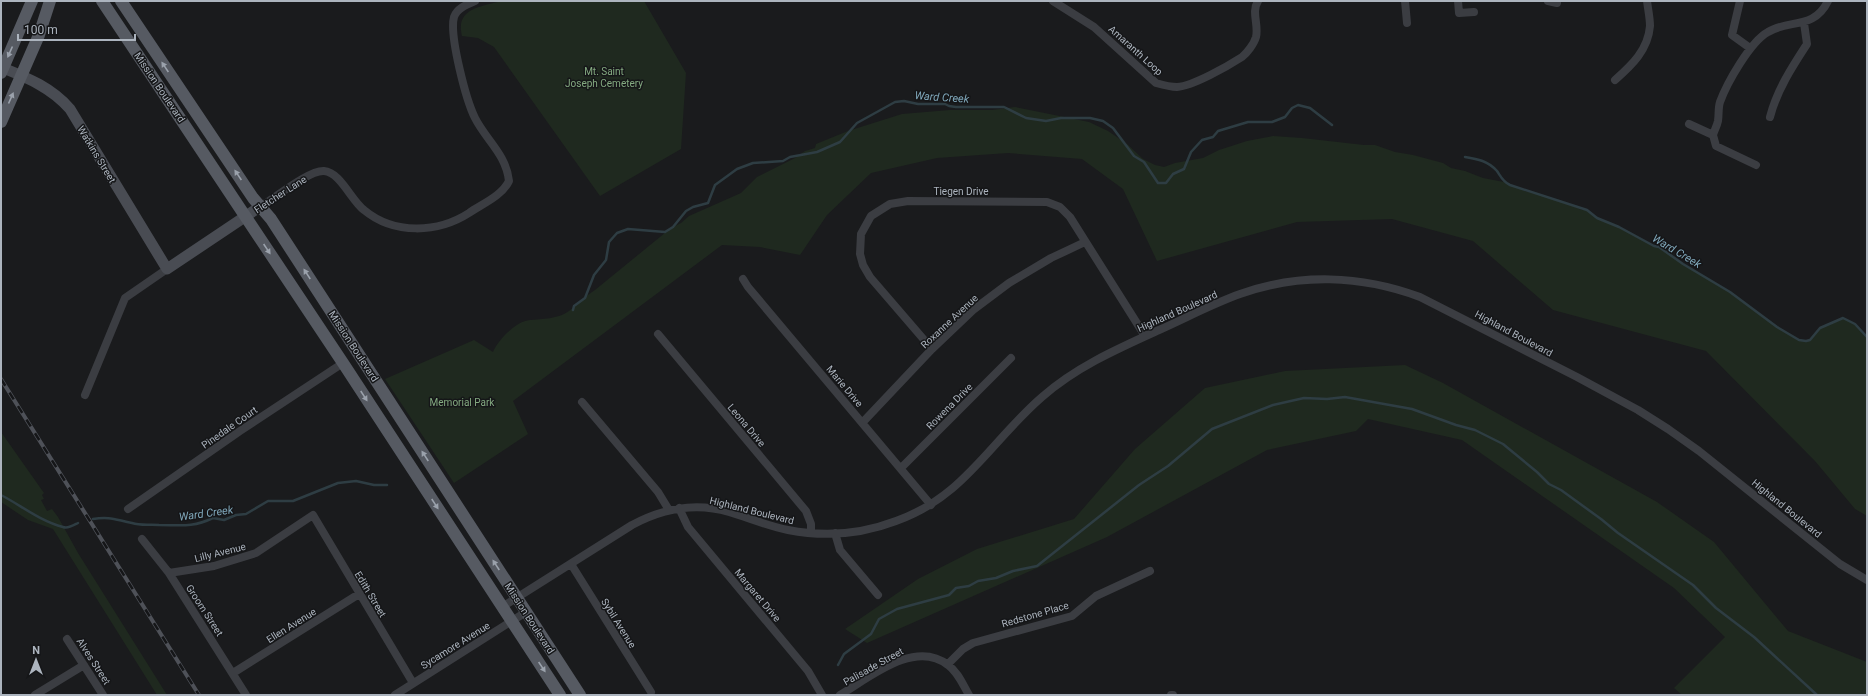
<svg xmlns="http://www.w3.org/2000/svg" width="1868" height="696" viewBox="0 0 1868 696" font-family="Roboto,sans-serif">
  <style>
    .green { fill: #1f291f }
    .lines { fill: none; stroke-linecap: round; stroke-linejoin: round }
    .stream { stroke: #2e3d43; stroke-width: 2.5 }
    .street { stroke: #3b3d42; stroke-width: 8 }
    .secondary { stroke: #494c53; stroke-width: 11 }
    .primary { stroke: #565a62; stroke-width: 12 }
    .rail-casing { stroke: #4e5158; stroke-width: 4 }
    .rail { stroke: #151618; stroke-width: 2.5; stroke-dasharray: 8; stroke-linecap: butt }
    .oneway { fill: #9ba2ac }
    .labels { text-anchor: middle; stroke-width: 3; stroke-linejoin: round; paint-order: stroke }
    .street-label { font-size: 10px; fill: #acb4be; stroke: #151618 }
    .park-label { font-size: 10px; fill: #84aa81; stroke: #151618 }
    .water-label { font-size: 11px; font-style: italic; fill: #80a8bb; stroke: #151618 }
  </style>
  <rect width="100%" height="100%" fill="#1a1b1d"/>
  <!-- green -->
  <path class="green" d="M501 1H644L686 73 681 149 600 196 494 47 478 38 462 36C455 8 481 7 501 1Z
    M1015 107 1089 122 1108 131 1127 144 1143 159 1155 165 1164 167 1175 163 1203 158 1219 150 1247 141 1273 136 1302 138 1364 145H1375L1395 152 1413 155 1443 163 1451 168 1465 171 1483 178 1504 182 1525 191 1560 200 1582 210H1587L1597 218 1619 227 1665 251 1683 264 1730 292 1781 330 1799 340 1806 341 1810 340 1820 328 1843 318 1855 324 1867 337V516L1855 509 1815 461 1706 351 1553 310 1473 241 1392 219 1297 222 1157 261 1123 189 1082 159 1008 153 937 158 871 173 827 215 800 255 760 247 722 245 513 401 528 434 454 483 385 379 474 340 493 352C498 340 516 321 530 320 542 319 558 319 569 311 578 305 585 296 595 290L671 228 681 223 689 216 741 193 757 177 795 158 805 151 815 148 816 144 848 131 902 114 950 110H992Z
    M1405 365 1443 383 1657 502 1714 542 1788 631 1867 662V695H1682L1674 688 1725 637 1674 588 1462 440 1368 419 1356 431 1267 450 1107 537 867 643 845 629 918 579 977 549 1074 519 1135 449 1205 388 1285 371Z
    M1 432 44 493 42 495 44 499 41 500 47 511 52 509 58 517 78 553 167 695H157L53 529 28 520 1 502Z"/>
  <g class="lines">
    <!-- stream -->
    <path class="stream" d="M1465 157C1478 159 1488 161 1497 171 1501 177 1503 182 1510 185L1587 210 1597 218 1619 227 1654 246 1659 247 1683 264 1730 292 1777 327 1799 340 1806 341 1810 340 1820 328 1843 318 1855 324 1867 337
      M573 310 574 306 585 298 594 275 606 260 609 242 617 233 628 229 665 232 673 227 686 211 693 207 708 203 715 185 737 169 753 163 783 161 790 157 817 152 840 142 857 123 895 102 904 101 918 104H945L949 106 956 107H1004L1026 118 1046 121 1061 118H1090L1103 121 1113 128 1134 156 1144 162 1158 183H1166L1173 174 1184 169 1191 152 1202 140 1213 137 1218 131 1248 122H1272L1285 117 1292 108 1298 105 1310 108 1332 125
      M1 495C22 506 40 521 63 527 68 529 74 525 78 523
      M93 519C110 516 116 520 132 523 141 526 150 524 159 525 180 525 192 528 213 518L224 520 236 515 246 514 268 501H293L338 483 356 481 374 485H387
      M838 665 844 654 871 634 879 619 897 609 949 595 956 588 969 586 978 581 996 578 1013 571 1037 566 1139 485 1168 466 1212 429 1273 405 1304 398 1327 399 1345 397 1412 409 1456 425 1475 430 1503 444 1537 472 1549 484 1561 490 1601 519 1618 533 1693 585 1716 608 1754 637 1817 695"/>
    <!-- street -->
    <path class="street" d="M1053 1 1094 27 1156 83C1163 85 1170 87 1177 87 1193 86 1228 66 1242 57 1247 53 1254 44 1256 37 1259 25 1251 12 1258 1
      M1405 1 1407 23
      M1458 1 1459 13 1474 12
      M1548 1 1557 3
      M1740 1 1732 35 1750 48
      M1615 80C1632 65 1648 50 1650 26 1650 18 1648 9 1647 1
      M1770 117C1777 90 1792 67 1807 44L1804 23
      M1689 124 1713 135 1716 146 1756 165
      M1713 135C1714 131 1717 126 1718 121 1719 115 1718 108 1720 102 1727 83 1750 42 1768 32 1789 19 1814 30 1828 1
      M261 206C275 198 309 170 324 171 340 172 351 200 364 210 394 235 438 233 469 213 482 204 502 196 509 181 506 154 486 140 475 118 466 100 449 35 454 17 457 8 468 4 475 1
      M743 279 748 287 931 505
      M658 334 806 511 811 524V533
      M932 349 870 277 863 265 860 254 861 234 871 216 890 204 908 201 1047 202 1060 207 1070 217 1145 336
      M85 395 125 298 167 269
      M582 402 658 492 669 510
      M863 422 932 349 973 310 1009 283 1051 258 1085 242
      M901 468 1011 358
      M679 508 688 527 808 671 822 695
      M128 509 240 431 343 363
      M835 533 840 550 878 595
      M142 539 169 573 246 695
      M571 564 651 692
      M169 573 214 566 256 553 313 515 413 683
      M502 607 632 525C662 509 695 502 729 512 749 518 768 526 788 530 824 537 862 534 896 521 964 497 990 442 1042 397 1076 367 1117 349 1159 330 1186 318 1212 304 1240 294 1299 273 1361 275 1420 297L1577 377 1638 410 1668 429 1699 451 1840 564 1867 580
      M67 639 103 695
      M948 664 963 649 973 643 1072 616 1096 596 1150 571
      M233 673 359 594
      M35 695 84 665
      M395 695 526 612
      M840 695C870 677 915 639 948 665 958 672 963 685 969 695
      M1171 695H1173"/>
    <!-- secondary -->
    <path class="secondary" d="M3 68C28 78 52 88 70 109L167 269 261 206"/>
    <!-- primary -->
    <path class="primary" d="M102 1 343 363 560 695
      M121 1 253 198 271 219 580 695
      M1 73 32 1
      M1 122 39 35 50 1"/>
    <defs>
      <path id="rail" d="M1 379 199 695"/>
    </defs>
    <!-- rail casing -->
    <use href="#rail" class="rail-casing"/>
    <!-- rail -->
    <use href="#rail" class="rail"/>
  </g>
  <!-- one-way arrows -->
  <defs><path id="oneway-solid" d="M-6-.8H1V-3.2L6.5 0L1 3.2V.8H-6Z"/></defs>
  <g class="oneway">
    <use href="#oneway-solid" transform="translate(10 52) rotate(114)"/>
    <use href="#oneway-solid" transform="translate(165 67) rotate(-124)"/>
    <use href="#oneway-solid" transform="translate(11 98) rotate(-66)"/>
    <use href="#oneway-solid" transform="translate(238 175) rotate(-124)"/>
    <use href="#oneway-solid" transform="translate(267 249) rotate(56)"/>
    <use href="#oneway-solid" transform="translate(307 274) rotate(-123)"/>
    <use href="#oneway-solid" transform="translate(364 396) rotate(57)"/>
    <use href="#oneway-solid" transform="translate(425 456) rotate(-123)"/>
    <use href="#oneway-solid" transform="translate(435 504) rotate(57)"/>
    <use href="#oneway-solid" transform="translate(496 565) rotate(-123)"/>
    <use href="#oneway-solid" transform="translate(542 667) rotate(56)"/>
  </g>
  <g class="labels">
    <!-- street labels -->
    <g class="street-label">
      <text transform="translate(1136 50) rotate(42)" y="4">Amaranth Loop</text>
      <text transform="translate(160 87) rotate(56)" y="4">Mission Boulevard</text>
      <text transform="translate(97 154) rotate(59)" y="4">Watkins Street</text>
      <text x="961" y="195">Tiegen Drive</text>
      <text transform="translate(280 194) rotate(-33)" y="4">Fletcher Lane</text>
      <text transform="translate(1177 311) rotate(-24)" y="4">Highland Boulevard</text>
      <text transform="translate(949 321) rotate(-43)" y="4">Roxanne Avenue</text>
      <text transform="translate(1514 333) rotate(28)" y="4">Highland Boulevard</text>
      <text transform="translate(354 346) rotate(57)" y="4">Mission Boulevard</text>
      <text transform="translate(845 386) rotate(50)" y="4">Marie Drive</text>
      <text transform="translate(949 406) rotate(-45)" y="4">Rowena Drive</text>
      <text transform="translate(747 425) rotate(50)" y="4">Leona Drive</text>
      <text transform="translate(229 427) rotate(-35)" y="4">Pinedale Court</text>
      <text transform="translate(1787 508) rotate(39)" y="4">Highland Boulevard</text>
      <text transform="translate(752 510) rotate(14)" y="4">Highland Boulevard</text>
      <text transform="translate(220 552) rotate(-14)" y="4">Lilly Avenue</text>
      <text transform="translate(371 594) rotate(59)" y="4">Edith Street</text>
      <text transform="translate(758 595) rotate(50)" y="4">Margaret Drive</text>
      <text transform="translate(205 610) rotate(57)" y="4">Groom Street</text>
      <text transform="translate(1035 614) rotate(-16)" y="4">Redstone Place</text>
      <text transform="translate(530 618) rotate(57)" y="4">Mission Boulevard</text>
      <text transform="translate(619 623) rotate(58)" y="4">Sybil Avenue</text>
      <text transform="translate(291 625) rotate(-32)" y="4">Ellen Avenue</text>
      <text transform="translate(455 645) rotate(-32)" y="4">Sycamore Avenue</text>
      <text transform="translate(94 661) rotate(57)" y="4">Alves Street</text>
      <text transform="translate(873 666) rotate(-29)" y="4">Palisade Street</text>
    </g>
    <!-- park labels -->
    <g class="park-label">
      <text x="604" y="75">Mt. Saint<tspan x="604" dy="12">Joseph Cemetery</tspan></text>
      <text x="462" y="406">Memorial Park</text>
    </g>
    <!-- water labels -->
    <g class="water-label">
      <text transform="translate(942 97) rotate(4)" y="4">Ward Creek</text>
      <text transform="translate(1677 251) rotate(31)" y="4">Ward Creek</text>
      <text transform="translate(206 513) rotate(-8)" y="4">Ward Creek</text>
    </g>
  </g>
  <!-- border -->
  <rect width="1868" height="696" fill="none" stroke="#acb4be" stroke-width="4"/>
  <!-- north arrow -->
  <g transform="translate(36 660)" stroke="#151618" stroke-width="3" paint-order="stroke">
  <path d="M0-3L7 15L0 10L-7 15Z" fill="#acb4be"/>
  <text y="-6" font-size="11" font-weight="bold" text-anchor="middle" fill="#acb4be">N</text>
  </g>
  <!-- scale -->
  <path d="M18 34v6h117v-6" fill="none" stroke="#acb4be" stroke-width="2"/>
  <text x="24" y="34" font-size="12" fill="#acb4be" stroke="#151618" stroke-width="3" paint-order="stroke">100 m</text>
</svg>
